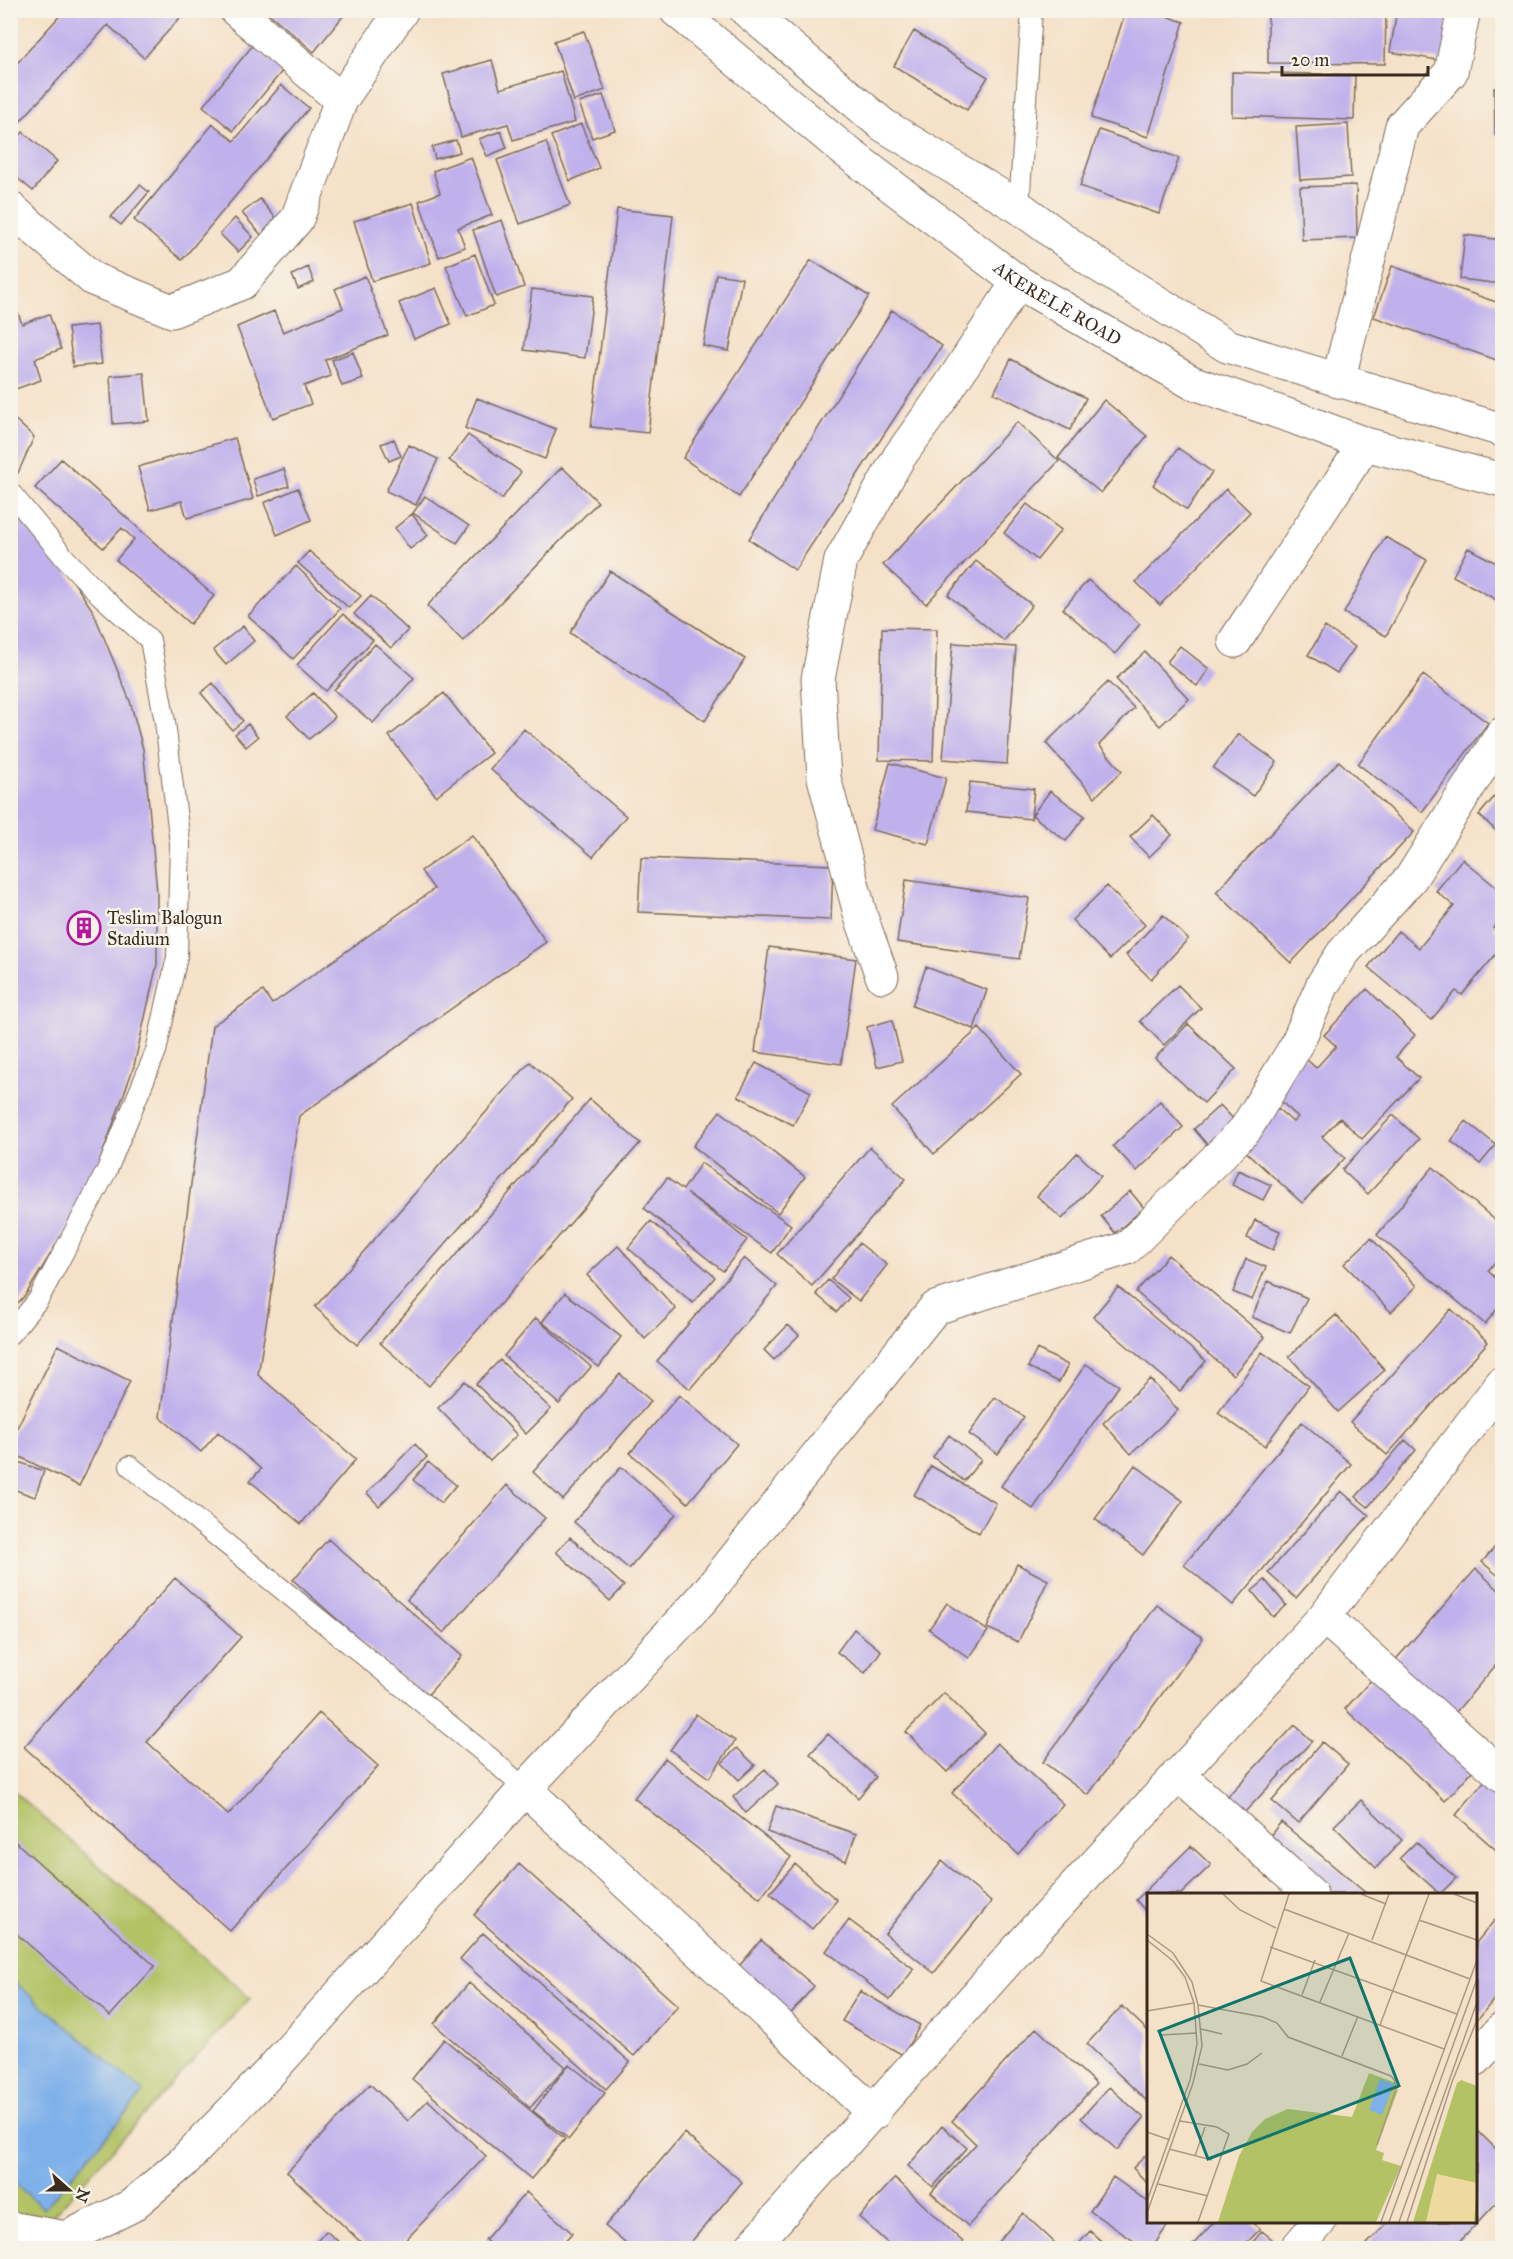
<svg xmlns="http://www.w3.org/2000/svg" width="1513" height="2259" viewBox="0 0 1513 2259" font-family="'IM FELL Great Primer',serif">
  <style>
    .green { fill: #b2c265; stroke: #767642; stroke-width: 1.5 }
    .water { fill: #7eb0ea; stroke: #5c6d84; stroke-width: 1.5 }
    .building { fill: #c0b1ec }
    .lines { fill: none; stroke-linecap: round; stroke-linejoin: round }
    .lane-casing { stroke: #7c6a5a; stroke-width: 22 }
    .street-casing { stroke: #7c6a5a; stroke-width: 35 }
    .secondary-casing { stroke: #7c6a5a; stroke-width: 35 }
    .lane { stroke: #fff; stroke-width: 20 }
    .street { stroke: #fff; stroke-width: 33 }
    .secondary { stroke: #fff; stroke-width: 33 }
    .labels { text-anchor: middle; stroke-width: 5; stroke-linejoin: round; paint-order: stroke }
    .street-label { font-size: 18px; fill: #3b2a1e; stroke: #f7f3e8 }
    .poi-label { font-size: 18px; fill: #3b2a1e; stroke: #f7f3e8; text-anchor: start }
    .inset-road { fill: none; stroke: #ab9884; stroke-width: 1.5 }
    .view { fill: #0f766e; fill-opacity: 0.15; stroke: #0f766e; stroke-width: 3 }
    .inset-edge { fill: none; stroke: #3b2a1e; stroke-width: 3 }
  </style>
  <rect width="100%" height="100%" fill="#f7f3e8"/>
  <filter id="ink" filterUnits="userSpaceOnUse"><feTurbulence type="fractalNoise" baseFrequency=".0167" numOctaves="2"/><feDisplacementMap in="SourceGraphic" scale="12" xChannelSelector="R" yChannelSelector="G"/><feConvolveMatrix kernelMatrix="1 2 1 2 8 2 1 2 1" color-interpolation-filters="sRGB"/></filter>
  <filter id="wash" filterUnits="userSpaceOnUse"><feTurbulence type="fractalNoise" baseFrequency=".008" numOctaves="4" result="noise"/><feDisplacementMap in="SourceGraphic" scale="24" xChannelSelector="R" yChannelSelector="G"/><feGaussianBlur stdDeviation="1.35" result="paint"/><feColorMatrix in="noise" values="0 0 0 0 0 0 0 0 0 0 0 0 0 0 0 0 0 1.4 0 .05"/><feComposite in="paint" operator="in"/></filter>
  <g filter="url(#wash)">
    <rect width="100%" height="100%" fill="#f5e1c8"/>
    <!-- green -->
    <path class="green" d="M10 1788 250 1998 37 2233H11Z"/>
    <!-- water -->
    <path class="water" d="M10 1978 144 2092 44 2209 11 2180Z"/>
    <g id="blocks">
      <!-- building -->
      <path class="building" d="M65 10H187L144 58 108 25 17 125 10 119V71Z
        M265 10H348L314 52Z
        M1126 10H1148L1184 22 1148 137 1091 118Z
        M1268 10 1386 11 1385 64 1268 63Z
        M1397 10H1452L1443 61 1390 52Z
        M584 31 605 90 574 101 554 41Z
        M914 31 988 77 967 110 894 66Z
        M253 45 283 70 233 131 203 106Z
        M492 60 500 89 561 71 575 122 513 140 508 124 461 137 443 74Z
        M1232 72 1355 75 1354 120 1232 116Z
        M281 85 309 108 182 260 134 220 213 124 234 141Z
        M1494 88H1502V134L1495 135Z
        M603 95 615 130 592 138 579 103Z
        M581 124 599 168 570 181 551 136Z
        M1348 124 1351 177 1300 180 1296 127Z
        M1099 130 1179 158 1159 214 1080 186Z
        M501 131 507 148 487 156 479 139Z
        M23 132 57 161 33 191 10 172V146Z
        M456 140 460 152 435 159 432 147Z
        M546 142 570 205 520 224 497 160Z
        M471 157 492 215 458 228 465 247 439 257 419 201 440 193 433 171Z
        M140 185 149 192 121 225 111 217Z
        M1356 185 1357 238 1302 240 1300 187Z
        M260 199 279 222 263 237 242 213Z
        M413 203 431 263 372 281 354 221Z
        M617 209 673 215 648 433 591 427Z
        M235 218 253 237 238 252 220 234Z
        M502 220 524 287 496 297 473 230Z
        M1465 235 1502 240V284L1460 279Z
        M475 254 494 305 467 316 446 266Z
        M811 260 869 296 739 497 683 458Z
        M1392 266 1502 304V362L1374 317Z
        M308 267 314 282 298 289 292 275Z
        M716 274 742 278 729 351 703 346Z
        M365 276 388 335 325 360 331 376 304 386 311 404 273 418 237 327 274 311 283 332 343 308 335 289Z
        M436 288 451 324 414 339 399 303Z
        M532 289 593 296 585 358 524 350Z
        M892 310 942 346 795 570 749 539Z
        M18 313 22 324 49 314 61 349 35 359 41 380 10 391V316Z
        M97 325 102 364 73 367 68 328Z
        M353 352 363 379 342 386 332 360Z
        M1011 359 1086 398 1070 430 994 393Z
        M144 373 149 421 113 424 110 376Z
        M477 398 556 429 545 459 465 428Z
        M1104 400 1147 436 1101 493 1058 458Z
        M10 415 34 437 18 473 10 465Z
        M1017 422 1059 461 926 604 883 565Z
        M468 435 521 472 502 499 449 460Z
        M235 438 253 499 187 518 182 501 150 510 138 467Z
        M394 439 401 456 389 461 381 444Z
        M409 445 438 459 416 505 386 491Z
        M1178 448 1212 472 1187 510 1153 485Z
        M61 459 214 596 190 624 116 560 134 539 122 528 103 548 35 488Z
        M562 467 598 502 463 641 427 606Z
        M284 469 289 486 258 496 253 479Z
        M10 486 93 611 130 701 143 749 148 795 157 892V964L134 1066 89 1191 25 1296 10 1310Z
        M298 488 311 520 277 535 264 503Z
        M1226 489 1250 512 1160 605 1136 582Z
        M425 496 469 526 457 543 413 513Z
        M1027 504 1061 530 1037 560 1004 533Z
        M412 514 428 535 410 549 395 528Z
        M1385 537 1427 560 1386 636 1344 613Z
        M1468 548 1502 566V603L1453 576Z
        M309 551 361 596 349 608 298 563Z
        M976 561 1032 605 1004 641 948 595Z
        M296 566 340 609 293 659 248 616Z
        M610 571 745 659 705 721 570 633Z
        M1088 580 1140 624 1115 654 1063 609Z
        M371 596 408 630 391 648 354 614Z
        M343 614 373 640 326 691 297 665Z
        M243 626 254 641 226 665 213 650Z
        M1325 627 1355 647 1337 673 1308 655Z
        M882 628 937 629 933 761 879 760Z
        M953 643 1016 647 1007 764 943 759Z
        M375 644 414 678 373 723 334 690Z
        M1180 646 1209 669 1197 686 1167 662Z
        M1145 652 1189 699 1160 726 1116 679Z
        M1423 675 1488 723 1422 812 1358 764Z
        M1108 682 1134 708 1099 745 1122 771 1095 797 1046 743Z
        M213 683 243 721 232 730 201 693Z
        M313 693 335 717 309 739 287 716Z
        M444 693 491 753 436 796 389 736Z
        M248 724 258 737 246 747 235 734Z
        M524 729 626 816 593 857 490 769Z
        M1238 734 1277 762 1253 796 1213 768Z
        M1339 761 1414 832 1291 963 1216 892Z
        M890 763 946 778 928 844 872 830Z
        M970 782 1034 789 1031 819 966 812Z
        M1502 788V836L1479 815Z
        M1050 791 1085 816 1066 841 1032 815Z
        M1153 815 1172 835 1149 857 1130 837Z
        M472 835 546 942 299 1116 258 1375 356 1459 301 1524 250 1481 261 1469 218 1432 201 1452 160 1417 212 1026 263 991 272 1004 434 889 421 871Z
        M641 858 833 865 831 920 638 912Z
        M1462 859 1502 892V916L1493 928 1502 936V947L1462 995 1456 991 1431 1020 1368 967 1398 931 1419 948 1454 906 1436 891Z
        M906 880 1029 898 1019 959 897 942Z
        M1107 886 1145 925 1110 959 1072 920Z
        M1163 915 1188 939 1151 979 1126 955Z
        M769 947 856 959 841 1064 755 1052Z
        M926 967 987 990 974 1029 912 1006Z
        M1178 985 1201 1008 1164 1045 1140 1021Z
        M1367 989 1415 1035 1396 1057 1419 1078 1362 1139 1340 1118 1322 1137 1345 1158 1302 1203 1242 1148 1278 1109 1293 1122 1298 1117 1272 1093 1304 1057 1316 1068 1336 1046 1324 1035Z
        M892 1020 902 1061 877 1067 867 1027Z
        M1188 1024 1236 1069 1204 1103 1155 1058Z
        M979 1028 1021 1074 934 1154 892 1107Z
        M530 1062 572 1099 357 1345 315 1307Z
        M756 1063 811 1092 793 1125 738 1096Z
        M590 1099 640 1143 429 1386 380 1343Z
        M1160 1101 1183 1127 1137 1171 1113 1146Z
        M1220 1105 1243 1129 1215 1154 1194 1129Z
        M720 1111 805 1177 778 1213 693 1146Z
        M1393 1115 1419 1139 1368 1194 1342 1170Z
        M1466 1121 1496 1145 1480 1164 1451 1141Z
        M870 1147 906 1179 812 1286 777 1254Z
        M1077 1153 1101 1176 1062 1219 1037 1196Z
        M701 1163 791 1225 772 1253 687 1193 747 1240 723 1271 644 1208 667 1178 683 1190Z
        M1433 1167 1502 1226V1253L1488 1271 1502 1284V1303L1485 1324 1377 1235Z
        M1238 1170 1271 1185 1263 1200 1232 1185Z
        M1130 1191 1144 1208 1115 1233 1101 1216Z
        M1255 1220 1280 1231 1273 1250 1247 1238Z
        M651 1221 715 1277 693 1303 628 1248Z
        M1371 1238 1417 1286 1391 1312 1344 1264Z
        M859 1243 887 1265 859 1301 831 1279Z
        M618 1246 676 1309 645 1339 587 1275Z
        M1168 1255 1265 1337 1233 1375 1136 1292Z
        M744 1258 777 1286 690 1389 657 1361Z
        M1246 1259 1266 1267 1252 1300 1233 1292Z
        M828 1280 849 1298 837 1312 816 1294Z
        M1268 1281 1307 1298 1290 1333 1252 1317Z
        M1118 1287 1206 1361 1180 1391 1093 1317Z
        M565 1293 621 1337 599 1367 542 1322Z
        M1451 1309 1488 1342 1387 1455 1350 1422Z
        M1336 1315 1385 1370 1338 1412 1289 1356Z
        M536 1318 591 1367 559 1404 504 1356Z
        M788 1325 799 1335 774 1360 764 1350Z
        M58 1345 130 1381 79 1486 10 1452V1442Z
        M1037 1349 1068 1365 1059 1382 1028 1367Z
        M1262 1352 1309 1386 1265 1446 1218 1413Z
        M500 1360 551 1409 526 1434 476 1384Z
        M1086 1364 1119 1386 1033 1509 1001 1486Z
        M620 1374 651 1401 563 1500 533 1472Z
        M1150 1379 1178 1410 1131 1454 1103 1423Z
        M465 1381 517 1435 490 1461 438 1408Z
        M679 1395 737 1444 688 1503 630 1453Z
        M995 1397 1024 1417 998 1454 969 1434Z
        M1302 1422 1351 1464 1233 1605 1184 1565Z
        M949 1435 981 1460 964 1481 933 1457Z
        M1405 1440 1416 1450 1368 1507 1356 1497Z
        M415 1444 427 1457 379 1506 367 1493Z
        M10 1459 44 1471 35 1497 10 1488Z
        M428 1462 456 1485 441 1503 413 1480Z
        M1135 1465 1183 1501 1143 1555 1095 1519Z
        M931 1466 996 1503 979 1533 914 1495Z
        M621 1467 676 1514 629 1569 574 1522Z
        M507 1485 545 1518 444 1633 407 1600Z
        M1341 1491 1369 1515 1296 1598 1268 1573Z
        M570 1537 624 1586 610 1601 556 1552Z
        M328 1539 462 1656 425 1698 293 1580Z
        M1502 1539V1579L1482 1562Z
        M1017 1564 1048 1580 1018 1642 987 1628Z
        M1476 1569 1502 1593V1658L1450 1719 1390 1666Z
        M175 1578 241 1637 147 1742 228 1815 319 1713 378 1766 230 1931 24 1747Z
        M1265 1580 1286 1605 1273 1617 1252 1591Z
        M947 1603 988 1631 969 1658 929 1629Z
        M1157 1605 1203 1638 1088 1795 1043 1762Z
        M854 1629 881 1651 865 1673 837 1652Z
        M1373 1678 1473 1770 1445 1801 1345 1709Z
        M944 1693 985 1733 947 1772 906 1732Z
        M696 1714 735 1741 709 1778 670 1750Z
        M1295 1725 1312 1741 1244 1813 1227 1797Z
        M828 1734 876 1777 858 1798 810 1754Z
        M1322 1742 1348 1764 1298 1823 1272 1801Z
        M997 1743 1063 1804 1018 1854 952 1793Z
        M737 1748 755 1765 739 1780 722 1763Z
        M665 1758 791 1857 760 1898 634 1798Z
        M765 1769 778 1784 746 1813 733 1797Z
        M1486 1779 1502 1793V1855L1456 1815Z
        M1361 1800 1402 1840 1376 1868 1334 1826Z
        M776 1806 856 1834 846 1861 767 1832Z
        M1281 1822 1367 1894H1324L1264 1843Z
        M10 1837 155 1966 110 2016 10 1928Z
        M1416 1842 1456 1878 1440 1894 1400 1858Z
        M1191 1846 1211 1865 1181 1894H1148V1914L1136 1900Z
        M942 1861 991 1902 934 1973 885 1934Z
        M519 1864 678 2006 634 2056 474 1915Z
        M795 1864 837 1900 812 1929 770 1893Z
        M1502 1911V1990L1476 2021V1943Z
        M849 1920 914 1969 890 2000 826 1951Z
        M483 1933 630 2062 606 2089 460 1959Z
        M761 1940 814 1986 788 2017 735 1971Z
        M469 1983 566 2067 530 2108 434 2024Z
        M860 1991 920 2025 903 2055 842 2021Z
        M1122 2006 1148 2031V2102L1087 2044Z
        M1036 2028 1096 2084 968 2226 931 2193 976 2144 952 2121Z
        M444 2039 565 2139 531 2179 412 2079Z
        M569 2064 605 2093 569 2139 533 2111Z
        M370 2084 408 2121 428 2100 486 2156 398 2248H367L287 2172Z
        M1109 2087 1144 2118 1117 2150 1081 2118Z
        M942 2126 967 2148 933 2187 908 2166Z
        M1476 2129 1502 2155V2197L1454 2248H1372L1367 2244 1388 2222H1476Z
        M684 2133 742 2182 686 2248H631L605 2226Z
        M1148 2153V2184L1133 2168Z
        M1113 2177 1148 2202V2222H1170L1152 2248H1144L1090 2211Z
        M895 2178 963 2242 957 2248H893L859 2217Z
        M526 2192 572 2233 558 2248H495L485 2240Z
        M1023 2213 1055 2243 1050 2248H1003L997 2243Z
        M1214 2222H1251L1260 2229 1242 2248H1190Z
        M326 2231 346 2248H311Z
        M1090 2231 1109 2248H1075Z
        M1262 2231 1283 2248H1248Z"/>
    </g>
  </g>
  <g filter="url(#ink)">
    <use href="#blocks" fill-opacity="0" stroke="#7c6a5a" stroke-width="1.5"/>
    <g class="lines">
      <defs>
        <path id="lane" d="M1019 207 1032 10
          M10 492 64 557 100 595 150 640 165 722 180 843 177 957 156 1051 107 1170 86 1210 38 1300 10 1334
          M130 1466 488 1756 525 1789"/>
        <path id="street" d="M236 10 341 100
          M10 208 93 279 172 311 242 283 297 219 341 100 402 10
          M1338 381 1402 126 1451 72 1464 10
          M1235 641 1365 444
          M882 976 861 917 824 778 818 679 841 560 899 457 943 396 1018 282
          M1324 1617 1502 1775
          M1178 1774 1311 1894
          M525 1789 874 2113
          M1476 2059 1502 2029
          M10 2228 66 2238 131 2206 182 2163 268 2074 525 1789 703 1598 935 1308 1127 1248 1245 1130 1296 1046 1323 984 1343 953 1411 878 1502 734
          M751 2248 1033 1932 1324 1617 1502 1383
          M1297 2248 1319 2222"/>
        <g id="secondary">
          <path id="s1" d="M676 10 843 149 1018 282 1191 382 1296 418 1365 444 1502 480"/>
          <path d="M746 10 883 125 1019 207 1095 263 1227 346 1502 430"/>
        </g>
      </defs>
      <!-- lane casing -->
      <use href="#lane" class="lane-casing"/>
      <!-- street casing -->
      <use href="#street" class="street-casing"/>
      <!-- secondary casing -->
      <use href="#secondary" class="secondary-casing"/>
      <!-- lane -->
      <use href="#lane" class="lane"/>
      <!-- street -->
      <use href="#street" class="street"/>
      <!-- secondary -->
      <use href="#secondary" class="secondary"/>
    </g>
  </g>
  <!-- icons -->
  <defs>
    <symbol id="building-ring" viewBox="-11 -11 22 22"><circle r="9.5" fill="#f7f3e8" stroke="#b5179e" stroke-width="1.5"/><path d="M-4-6H4V6H1V3H-1V6H-4ZM-2.5-4.3h1.7v1.8h-1.7ZM.8-4.3h1.7v1.8H.8ZM-2.5-1h1.7V.8h-1.7ZM.8-1h1.7V.8H.8Z" fill="#b5179e"/></symbol>
  </defs>
  <g fill-rule="evenodd">
    <use href="#building-ring" x="65" y="909" width="38" height="38"/>
  </g>
  <g class="labels">
    <!-- street labels -->
    <g class="street-label">
      <text dy="6" stroke="none"><textPath href="#s1" startOffset="482">AKERELE ROAD</textPath></text>
    </g>
    <!-- poi labels -->
    <g class="poi-label">
      <text x="107" y="924">Teslim Balogun<tspan x="107" dy="21">Stadium</tspan></text>
    </g>
  </g>
  <!-- overview -->
  <g transform="translate(1147 1893)">
    <rect width="330" height="330" fill="#f5e1c8"/>
    <path d="M222 180 249 190 251 197 229 257 237 260 235 267 254 273 229 329H71L92 263 105 239 118 226 141 216 205 224ZM314 187 330 193V329H266L310 190Z" fill="#b2c265"/>
    <path d="M290 281 330 290 327 329H279Z" fill="#eeda9e"/>
    <path d="M233 186 247 191 235 222 222 217Z" fill="#7eb0ea"/>
    <path class="inset-road" d="M76 1 93 17 129 35M142 1 114 88 297 156M214 1 239 11M307 1 330 10M137 16 323 86M272 27 330 47M0 41 26 60 45 89 51 112 55 153 46 190 0 320M0 47 26 68 38 84 47 110 50 151 43 187 0 308M225 47 242 1M123 54 310 121M155 102 168 67M173 109 202 40M51 112 116 124 130 130 141 144 244 183 248 188V199L230 252M0 118 47 110M233 132 282 1M54 136 75 141M14 142 50 140M195 163 211 123M52 171 81 177 100 171 115 160M33 228 70 234 82 241 51 329M0 239 23 247M22 256 65 267M48 263 58 234M11 291 61 303M234 329 330 67M242 329 330 86M252 329 330 109M260 329 305 189 330 127"/>
    <path class="view" d="M203 65 252 193 61 266 12 138Z"/>
    <rect width="330" height="330" class="inset-edge"/>
  </g>
  <!-- margin -->
  <rect width="1513" height="2259" fill="none" stroke="#f7f3e8" stroke-width="36"/>
  <!-- north arrow -->
  <g transform="translate(69 2190) rotate(111)" stroke="#f7f3e8" stroke-width="4.5" paint-order="stroke">
  <path d="M0-4.5L10 22L0 15L-10 22Z" fill="#3b2a1e"/>
  <text y="-9" font-size="16" font-weight="bold" text-anchor="middle" fill="#3b2a1e">N</text>
  </g>
  <!-- scale -->
  <path d="M1282 66v9h146v-9" fill="none" stroke="#3b2a1e" stroke-width="3"/>
  <text x="1291" y="66" font-size="18" fill="#3b2a1e" stroke="#f7f3e8" stroke-width="4.5" paint-order="stroke">20 m</text>
</svg>
